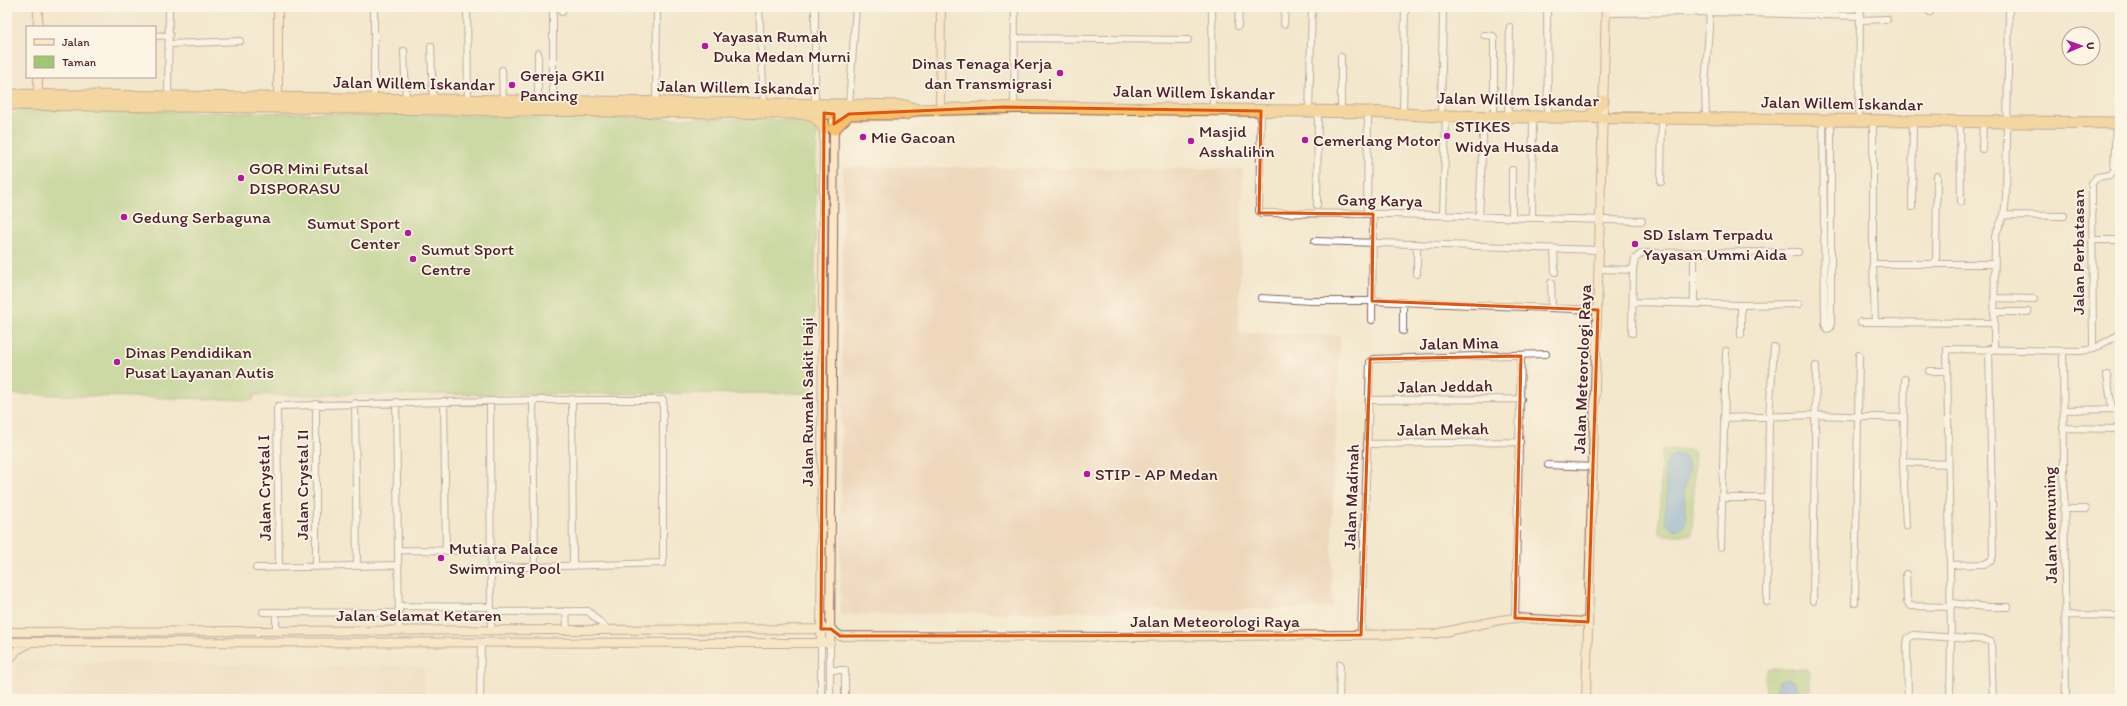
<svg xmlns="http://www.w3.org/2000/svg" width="2127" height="706" viewBox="0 0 2127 706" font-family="Itim,sans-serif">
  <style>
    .built { fill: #eed7bb }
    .green { fill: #9ec874; stroke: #747450 }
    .water { fill: #6ba1d8; stroke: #5a6082 }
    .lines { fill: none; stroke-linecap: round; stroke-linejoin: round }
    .street-casing { stroke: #856563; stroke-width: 8 }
    .secondary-casing { stroke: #856563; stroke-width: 10 }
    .highway-casing { stroke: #856563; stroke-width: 13 }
    .street { stroke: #fff; stroke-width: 6 }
    .secondary { stroke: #fce6c4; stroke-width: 8 }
    .highway { stroke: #f7c06b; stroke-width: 11 }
    .marked { fill: none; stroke: #e0560e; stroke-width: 3; stroke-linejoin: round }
    .poi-dot { fill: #b5179e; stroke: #fcf5e5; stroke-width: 1.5 }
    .labels { text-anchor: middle; stroke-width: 3.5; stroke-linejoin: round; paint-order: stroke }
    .poi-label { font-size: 17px; fill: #4a1f2b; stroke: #fcf5e5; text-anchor: start }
    .street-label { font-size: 17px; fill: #4a1f2b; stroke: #fcf5e5 }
  </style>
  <rect width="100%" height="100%" fill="#fcf5e5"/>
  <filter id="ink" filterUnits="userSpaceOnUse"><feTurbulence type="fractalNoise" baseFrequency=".025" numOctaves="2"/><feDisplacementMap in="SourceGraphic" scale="8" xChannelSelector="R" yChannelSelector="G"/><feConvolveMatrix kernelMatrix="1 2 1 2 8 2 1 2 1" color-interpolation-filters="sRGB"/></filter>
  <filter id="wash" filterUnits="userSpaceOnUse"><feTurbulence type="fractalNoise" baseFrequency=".012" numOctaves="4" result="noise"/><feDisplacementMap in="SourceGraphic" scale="16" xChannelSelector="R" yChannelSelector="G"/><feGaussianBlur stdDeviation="0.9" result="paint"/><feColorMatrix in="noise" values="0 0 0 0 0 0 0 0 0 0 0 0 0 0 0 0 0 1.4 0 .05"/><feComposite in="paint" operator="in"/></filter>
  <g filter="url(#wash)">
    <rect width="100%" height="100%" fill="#f3e7cc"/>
    <!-- built -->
    <path class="built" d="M843 167 1243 169 1239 333 1340 335 1332 529V608L840 615Z
      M16 662H200V664L424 666V699H16Z"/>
    <!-- green -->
    <path class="green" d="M21 109 810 120 817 125 813 393 254 395 253 400 12 394 10 117Z
      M1662 449 1693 450 1695 453 1692 534 1691 535H1662L1659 533Z
      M1768 669H1807L1810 672V699H1766L1765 674Z"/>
    <!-- water -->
    <path class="water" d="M1675 455 1685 456C1693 466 1684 483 1684 495 1685 507 1688 515 1684 526L1676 530 1668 526C1662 515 1667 506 1667 494 1666 481 1662 469 1670 457Z
      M1787 679 1794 681 1798 689 1797 699H1780L1776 690 1778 683Z"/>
  </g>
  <g filter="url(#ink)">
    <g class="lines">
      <defs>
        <path id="street" d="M374 7V99
          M467 7 468 100
          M553 7V101
          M759 7 764 104
          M1212 7 1213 110
          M1547 7 1548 117
          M1930 7V12
          M815 9V107
          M562 12 563 7
          M1606 13 1710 12 1860 16
          M1860 20 1887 19
          M1284 24 1285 7
          M1238 26 1239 7
          M1484 35 1493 36 1494 38V116
          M155 36 170 35
          M1014 38 1188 40
          M170 44 240 41
          M431 46 433 100
          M404 51 406 100
          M538 53V101
          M1341 57V113
          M502 70 503 101
          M168 97 169 7
          M656 103 657 7
          M849 105 856 7
          M1014 107 1015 7
          M1261 111 1259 211 1261 213 1393 214 1642 221
          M1309 112 1312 7
          M1403 113 1405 7
          M1441 116 1443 12
          M1508 116 1510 27
          M1706 119 1705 86 1710 12
          M1823 120 1825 324 1827 329 1830 328 1831 324V120
          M1859 120 1860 7
          M1873 120V264L1875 322
          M1960 121 1961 202
          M1982 149 1983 122
          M1661 182 1662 118
          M1317 205 1318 112
          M1912 207 1913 121
          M1367 214 1368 112
          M1443 215 1446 116
          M2004 215 2064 216
          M1479 217 1484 116
          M1512 218V170
          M1532 218 1533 117
          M2092 240H2120
          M1315 241 1600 250
          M1554 249 1555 272
          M1873 264H1994
          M1936 264 1937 176
          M1600 269 1633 270 1635 259 1642 253 1798 252
          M1417 274V244
          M1551 283 1552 308
          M1261 298 1311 301H1372L1598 310
          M1994 298 2034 299
          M1634 302 1741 305 1799 304
          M1694 303V252
          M1994 312H2028
          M1372 320 1373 214
          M1861 322 1994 323
          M1403 331V303
          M1632 333 1633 270
          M1741 335V305
          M1994 349 1995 236 2004 215 2006 197 2009 7
          M2093 349 2092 183 2097 177 2110 175 2114 171 2116 123
          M2063 351 2066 699
          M1929 371H1947
          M2107 375 2112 409
          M1905 379 1903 462 1948 464
          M572 399 573 566
          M533 400 535 567
          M1369 400 1521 399
          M444 401 446 551
          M490 401 491 630
          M396 402 398 550
          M355 403 357 566
          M316 404V566
          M2064 410 2120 409
          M1724 418 1816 415 1903 418
          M2063 428 2117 429
          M1367 444 1520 442
          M1903 462 1906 526
          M1548 465 1594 467
          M1722 498H1768
          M2063 509H2086
          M1721 547 1726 351
          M1950 565 1984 564 1991 561 1993 555 1989 349
          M279 567 277 409 278 406 533 400H663V563L491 568
          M256 568 398 565
          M1906 574 1907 601 1910 606 1951 607
          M1813 601 1816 366
          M1767 602 1769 416 1774 347
          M1855 603 1859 355
          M1951 603 1986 607H2008
          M399 606 491 607
          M566 611 567 629
          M263 612 399 613
          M276 612V631
          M491 612 588 611 607 629
          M2065 615 2120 616
          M1515 618 1521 356
          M399 630 398 550 491 551
          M1361 635 1370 362 1374 359 1546 354
          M830 670H845V699
          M480 699 481 643
          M821 699V643
          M830 699V643
          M1339 699 1340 664
          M1908 699 1907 645 1908 638 1914 635 1986 640 1991 642 1993 699
          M1950 699 1951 638 1947 349 2081 351 2093 349 2120 334"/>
        <path id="secondary" d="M278 7V98
          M38 27V7
          M38 95V77
          M940 110 941 7
          M7 632 831 629 840 636 1126 637 1435 634 1500 620 1515 618 1588 622
          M7 642 830 643
          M821 643 824 124
          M830 643 834 110
          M7 663 17 650 28 644
          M1586 699 1606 7"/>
        <path id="highway" d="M7 95 849 105 905 106 914 109
          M7 104 873 114H905L916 110 1036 107 1368 112 1441 116 2120 123
          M809 113 819 121 824 128
          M1589 117 1603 101
          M834 129 849 114"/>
      </defs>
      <!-- street casing -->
      <use href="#street" class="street-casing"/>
      <!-- secondary casing -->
      <use href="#secondary" class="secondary-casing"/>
      <!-- highway casing -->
      <use href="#highway" class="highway-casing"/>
      <!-- street -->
      <use href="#street" class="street"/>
      <!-- secondary -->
      <use href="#secondary" class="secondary"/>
      <!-- highway -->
      <use href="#highway" class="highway"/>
    </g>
  </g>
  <!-- marked area -->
  <path d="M0 0H2127V706H0ZM1004 107 1261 111 1259 213 1373 214 1372 301 1598 310 1588 622 1515 618 1521 356 1370 359 1361 635 840 636 831 629H821L824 113 834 114V124L849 114Z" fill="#f3e7cc" fill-opacity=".55" fill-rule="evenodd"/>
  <path class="marked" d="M1004 107 1261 111 1259 213 1373 214 1372 301 1598 310 1588 622 1515 618 1521 356 1370 359 1361 635 840 636 831 629H821L824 113 834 114V124L849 114Z"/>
  <!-- markers -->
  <g class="poi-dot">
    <circle cx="705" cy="46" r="4"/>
    <circle cx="1060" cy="73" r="4"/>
    <circle cx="512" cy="85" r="4"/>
    <circle cx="1447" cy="136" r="4"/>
    <circle cx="863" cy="137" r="4"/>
    <circle cx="1305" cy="140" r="4"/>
    <circle cx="1191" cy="141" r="4"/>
    <circle cx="241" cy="178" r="4"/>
    <circle cx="124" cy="217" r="4"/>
    <circle cx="408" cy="233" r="4"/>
    <circle cx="1635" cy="244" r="4"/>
    <circle cx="413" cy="259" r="4"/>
    <circle cx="117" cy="362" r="4"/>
    <circle cx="1087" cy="474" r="4"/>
    <circle cx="441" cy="558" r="4"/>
  </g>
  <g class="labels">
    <!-- poi labels -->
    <g class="poi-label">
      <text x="713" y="42">Yayasan Rumah<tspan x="713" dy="20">Duka Medan Murni</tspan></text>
      <text x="1052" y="69" text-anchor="end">Dinas Tenaga Kerja<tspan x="1052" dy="20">dan Transmigrasi</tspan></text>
      <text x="520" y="81">Gereja GKII<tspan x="520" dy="20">Pancing</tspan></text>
      <text x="1455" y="132">STIKES<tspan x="1455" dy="20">Widya Husada</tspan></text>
      <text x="1199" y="137">Masjid<tspan x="1199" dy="20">Asshalihin</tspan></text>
      <text x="871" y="143">Mie Gacoan</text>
      <text x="1313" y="146">Cemerlang Motor</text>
      <text x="249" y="174">GOR Mini Futsal<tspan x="249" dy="20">DISPORASU</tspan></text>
      <text x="132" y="223">Gedung Serbaguna</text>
      <text x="400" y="229" text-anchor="end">Sumut Sport<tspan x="400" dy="20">Center</tspan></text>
      <text x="1643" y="240">SD Islam Terpadu<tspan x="1643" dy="20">Yayasan Ummi Aida</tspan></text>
      <text x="421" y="255">Sumut Sport<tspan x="421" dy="20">Centre</tspan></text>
      <text x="125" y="358">Dinas Pendidikan<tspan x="125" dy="20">Pusat Layanan Autis</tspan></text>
      <text x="1095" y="480">STIP - AP Medan</text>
      <text x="449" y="554">Mutiara Palace<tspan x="449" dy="20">Swimming Pool</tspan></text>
    </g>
    <!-- street labels -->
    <g class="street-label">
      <text transform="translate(414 83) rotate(1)" y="6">Jalan Willem Iskandar</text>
      <text transform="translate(738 87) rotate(1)" y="6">Jalan Willem Iskandar</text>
      <text transform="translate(1194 92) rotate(1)" y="6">Jalan Willem Iskandar</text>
      <text transform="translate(1518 99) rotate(1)" y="6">Jalan Willem Iskandar</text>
      <text transform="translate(1842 103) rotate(1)" y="6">Jalan Willem Iskandar</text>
      <text transform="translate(1380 200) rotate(1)" y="6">Gang Karya</text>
      <text transform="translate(2078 252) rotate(-90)" y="6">Jalan Perbatasan</text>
      <text transform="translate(1459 343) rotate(-1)" y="6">Jalan Mina</text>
      <text transform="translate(1582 369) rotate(-88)" y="6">Jalan Meteorologi Raya</text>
      <text transform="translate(1445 386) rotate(-1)" y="6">Jalan Jeddah</text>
      <text transform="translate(807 402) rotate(-90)" y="6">Jalan Rumah Sakit Haji</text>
      <text transform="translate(1443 429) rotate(-1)" y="6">Jalan Mekah</text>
      <text transform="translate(302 485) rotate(-90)" y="6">Jalan Crystal II</text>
      <text transform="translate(264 488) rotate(-91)" y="6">Jalan Crystal I</text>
      <text transform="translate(1351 497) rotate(-88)" y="6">Jalan Madinah</text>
      <text transform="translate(2050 525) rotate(-91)" y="6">Jalan Kemuning</text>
      <text x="419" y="621">Jalan Selamat Ketaren</text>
      <text x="1215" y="627">Jalan Meteorologi Raya</text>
    </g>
  </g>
  <!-- margin -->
  <rect width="2127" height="706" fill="none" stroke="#fcf5e5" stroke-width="24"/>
  <!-- legend -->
  <rect x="26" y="26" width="130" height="52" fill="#fcf5e5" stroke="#b59f9b"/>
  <rect x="34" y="39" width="20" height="6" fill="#fce6c4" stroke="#b59f9b"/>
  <text x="62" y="46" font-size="12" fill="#4a1f2b">Jalan</text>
  <rect x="34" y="56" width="20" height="12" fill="#9ec874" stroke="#b59f9b"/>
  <text x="62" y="66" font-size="12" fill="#4a1f2b">Taman</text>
  <!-- north arrow -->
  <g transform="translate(2081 46) rotate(88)"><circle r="19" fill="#fcf5e5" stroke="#b59f9b"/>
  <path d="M0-3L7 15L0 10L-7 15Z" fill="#b5179e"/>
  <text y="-6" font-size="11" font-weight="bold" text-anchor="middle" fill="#4a1f2b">U</text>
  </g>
</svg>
